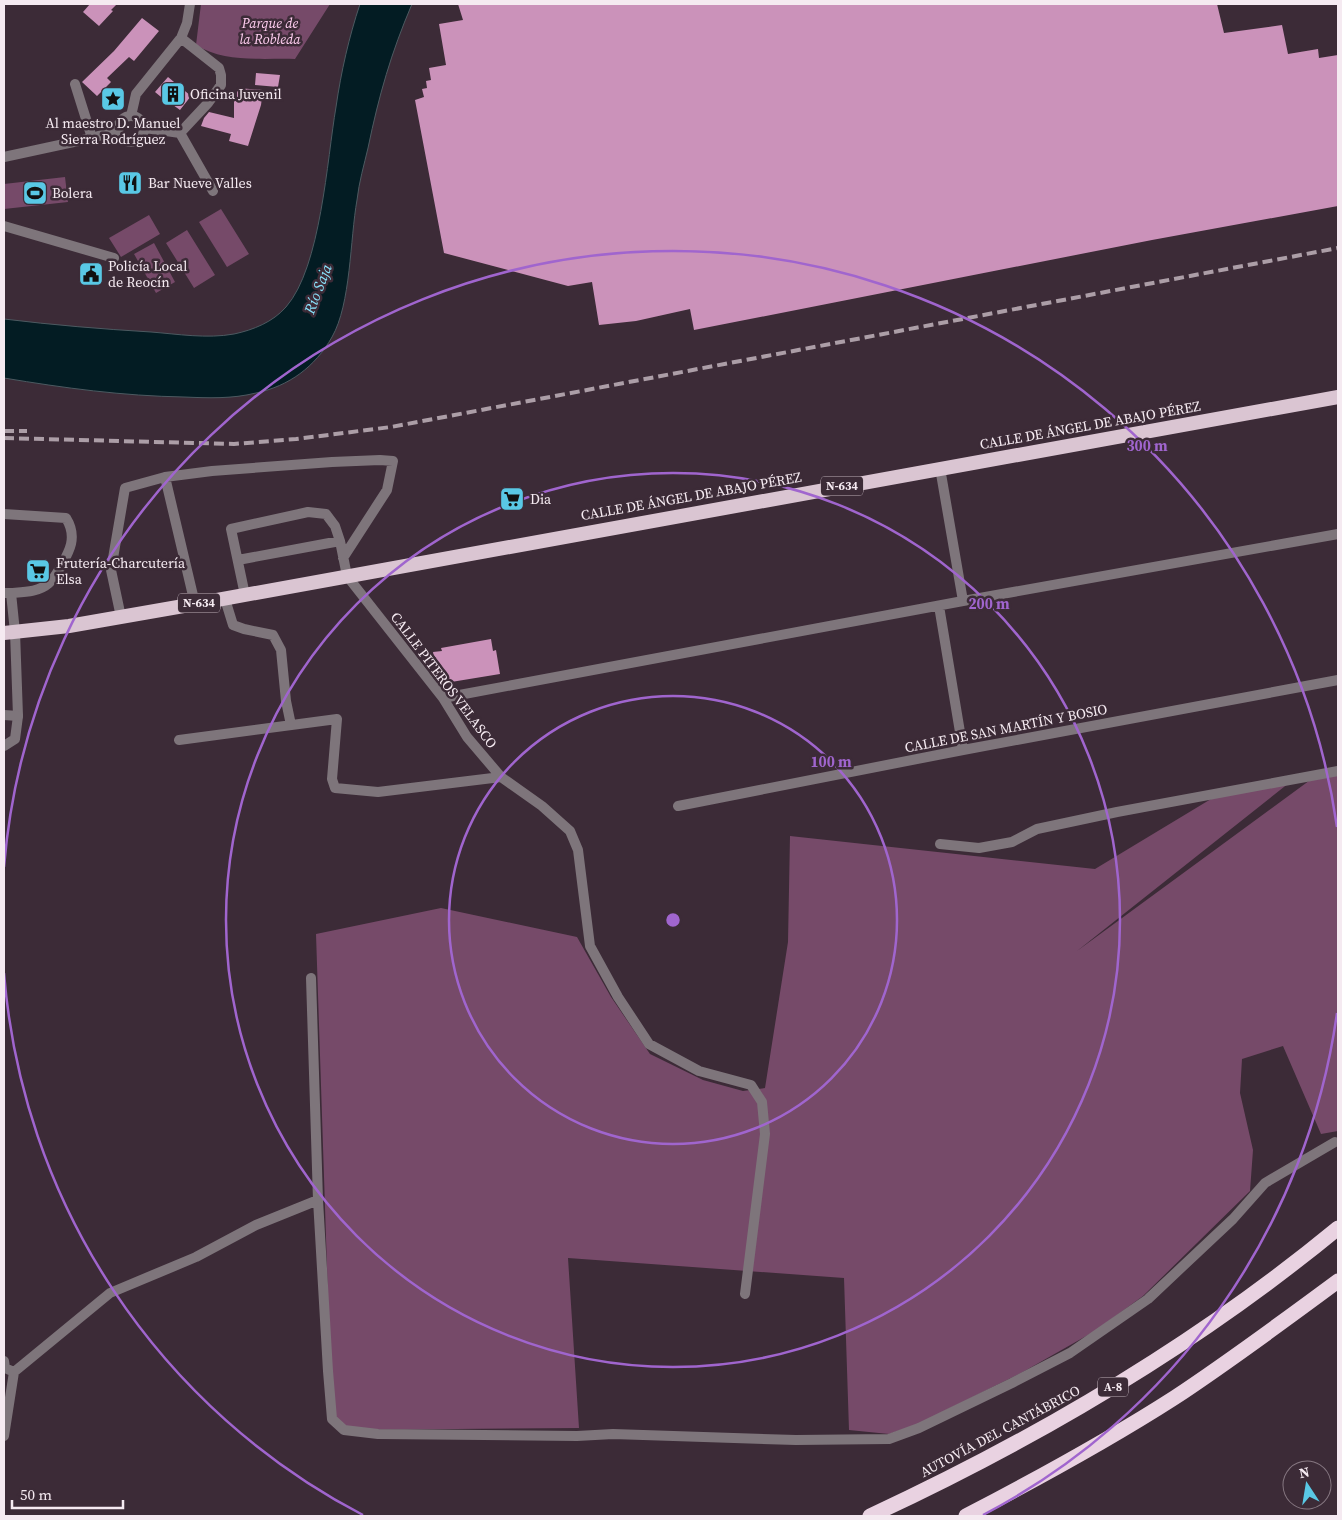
<svg xmlns="http://www.w3.org/2000/svg" width="1342" height="1520" viewBox="0 0 1342 1520" font-family="'Source Serif 4',serif">
  <style>
    .green { fill: #764a69 }
    .water { fill: #031c23; stroke: #4c5a61 }
    .building { fill: #cb92ba }
    .lines { fill: none; stroke-linecap: round; stroke-linejoin: round }
    .pedestrian { stroke: #7e757b; stroke-width: 10 }
    .minor { stroke: #7e757b; stroke-width: 10 }
    .trunk { stroke: #dac5d2; stroke-width: 14 }
    .motorway { stroke: #e9d2e1; stroke-width: 15 }
    .rail { stroke: #ac9ea7; stroke-width: 4; stroke-dasharray: 10 5; stroke-linecap: butt }
    .ring { fill: none; stroke: #a065ce; stroke-width: 2.5 }
    .labels { text-anchor: middle; stroke-width: 5; stroke-linejoin: round; paint-order: stroke }
    .shield { fill: #3c2b37; stroke: #beb1b9; stroke-width: 1 }
    .shield-label { font-size: 12px; font-weight: bold; fill: #f5eaf1 }
    .park-label { font-size: 14px; font-style: italic; fill: #fecdef; stroke: #3c2b37 }
    .poi-label { font-size: 14px; fill: #f5eaf1; stroke: #3c2b37; text-anchor: start }
    .street-label { font-size: 14px; fill: #f5eaf1; stroke: #3c2b37 }
    .water-label { font-size: 15px; font-style: italic; fill: #8ae5fe; stroke: #3c2b37 }
    .centre { fill: #a065ce; stroke: #3c2b37; stroke-width: 2.5 }
    .ring-label { font-size: 15px; text-anchor: middle; font-weight: bold; fill: #a065ce; stroke: #3c2b37; stroke-width: 5; stroke-linejoin: round; paint-order: stroke }
  </style>
  <rect width="100%" height="100%" fill="#3c2b37"/>
  <!-- green -->
  <path class="green" d="M201 4H330L295 59C262 58 225 63 196 45Z
    M65 177 68 202 4 209V184Z
    M221 209 249 254 227 267 199 222Z
    M149 215 160 234 121 257 109 238Z
    M187 230 215 275 194 288 166 243Z
    M154 243 175 282 156 293 134 254Z
    M1338 771V1131L1321 1134 1283 1046 1242 1059 1240 1093 1253 1150 1250 1191 1143 1296 1095 1331 1021 1373 918 1424 889 1434 849 1430 844 1278 568 1258 579 1428 344 1430 332 1419 316 934 441 908 577 937 611 997 650 1054 703 1080 743 1091 765 1088 788 942 790 836 1095 869 1211 799 1294 779 1077 951 1317 775Z"/>
  <!-- water -->
  <path class="water" d="M360 4H412C391 53 379 95 368 148 364 165 359 182 357 200 350 239 351 304 332 337 315 367 289 386 256 393 232 399 208 398 184 397 123 396 64 388 4 378V319C53 325 101 329 151 332 177 334 207 339 234 334 253 330 273 322 286 307 321 267 327 159 336 107 341 72 349 37 360 4Z"/>
  <!-- building -->
  <path class="building" d="M90 4H117L111 10 113 11 99 26 83 12Z
    M458 4H1217L1224 33 1282 25 1288 54 1318 49 1319 58 1338 55V206L1152 240 694 330 690 309 636 321 599 325 592 282 568 286 444 253 415 100 424 97 422 89 427 88 426 81 431 80 429 68 446 65 439 24 463 20Z
    M142 18 159 31 134 61 129 57 107 78 111 82 97 96 82 82 114 51Z
    M256 73 280 75 278 87 255 85Z
    M168 77 191 96 180 110 173 105 172 106 155 92Z
    M237 88 263 90 261 105 248 146 229 141 231 134 201 126 204 118 209 112 234 118V100H237Z
    M96 263 102 278 85 285 79 270Z
    M491 639 493 651 496 650 500 674 445 683V680L438 681 433 652 442 651 441 648Z"/>
  <g class="lines">
    <!-- pedestrian -->
    <path class="pedestrian" d="M4 746 15 739 18 716 15 632"/>
    <!-- minor -->
    <path class="minor" d="M75 84 92 138
      M118 129a13 13 0 1 1 26 0a13 13 0 1 1-26 0Z
      M131 116 136 94 181 38 187 23 190 4
      M145 128 180 133 208 103 221 85V75L219 68 181 38
      M180 133 213 191
      M4 157 92 138 118 130
      M4 226 114 258
      M940 468 963 601
      M165 477 212 471 332 462 380 460 393 461 387 490 343 558
      M4 514 66 518C71 526 73 535 71 544 69 553 56 577 49 583 39 592 24 592 11 593
      M238 560 340 541
      M4 593H11L15 632
      M245 595 231 529 308 512 326 514 335 526 340 541 347 576 443 698 467 737 501 777 542 806 570 831 578 850 590 946 618 997 649 1044 699 1071 751 1085 762 1102 765 1134 745 1294
      M225 599 233 625 244 629 273 635 281 650 286 701 291 725
      M939 606 963 750
      M121 617 111 570 125 488 165 477 195 604
      M443 698 963 601 1338 534
      M4 715 18 716
      M179 740 337 719 332 779 335 788 378 792 501 777
      M678 806 963 750 1338 680
      M940 844 979 848 1012 842 1037 829 1117 812 1338 771
      M311 978 318 1200
      M4 1361 5 1368 14 1372 110 1293 196 1257 256 1225 318 1200 328 1371 332 1419 344 1430 378 1434 577 1436 613 1434 796 1440 889 1439 919 1428 1012 1383 1070 1353 1148 1299 1233 1219 1265 1183 1335 1142
      M4 1436 14 1372"/>
    <!-- trunk -->
    <path class="trunk" d="M4 633 69 626 195 604 1338 397"/>
    <!-- motorway -->
    <path class="motorway" d="M870 1516C1036 1439 1196 1345 1338 1228
      M966 1516C1037 1479 1107 1441 1174 1398 1230 1361 1284 1321 1338 1281"/>
    <!-- rail -->
    <path class="rail" d="M4 431H27
      M4 438 234 444 296 439 391 427 1338 248"/>
  </g>
  <!-- distance rings -->
  <g class="ring">
    <circle cx="673" cy="920" r="224"/>
    <circle cx="673" cy="920" r="447"/>
    <path d="M1337 1013A671 671 0 0 1 983 1515M363 1515A671 671 0 0 1 4 973M4 867A671 671 0 0 1 1337 827"/>
  </g>
  <!-- icons -->
  <defs>
    <symbol id="building-square" viewBox="-11 -11 22 22"><rect x="-9" y="-9" width="18" height="18" rx="4" fill="#59c8e5" stroke="#3c2b37"/><path d="M-4-6H4V6H1V3H-1V6H-4ZM-2.5-4.3h1.7v1.8h-1.7ZM.8-4.3h1.7v1.8H.8ZM-2.5-1h1.7V.8h-1.7ZM.8-1h1.7V.8H.8Z" fill="#111"/></symbol>
    <symbol id="sight-square" viewBox="-11 -11 22 22"><rect x="-9" y="-9" width="18" height="18" rx="4" fill="#59c8e5" stroke="#3c2b37"/><path d="M0-6L1.8-2.2L6-1.7L2.9 1.2L3.7 5.4L0 3.3L-3.7 5.4L-2.9 1.2L-6-1.7L-1.8-2.2Z" fill="#111"/></symbol>
    <symbol id="restaurant-square" viewBox="-11 -11 22 22"><rect x="-9" y="-9" width="18" height="18" rx="4" fill="#59c8e5" stroke="#3c2b37"/><path d="M-5-6h1v4h1v-4h1v4h1v-4h1v5L-1.5 .5V6h-2V.5L-5-1ZM5-6V6H3V1.5H1.5Q1.5-4 5-6Z" fill="#111"/></symbol>
    <symbol id="stadium-square" viewBox="-11 -11 22 22"><rect x="-9" y="-9" width="18" height="18" rx="4" fill="#59c8e5" stroke="#3c2b37"/><path d="M0-5a6.5 5 0 1 0 0 10a6.5 5 0 1 0 0-10ZM-3.5-1.8h7v3.6h-7Z" fill="#111"/></symbol>
    <symbol id="civic-square" viewBox="-11 -11 22 22"><rect x="-9" y="-9" width="18" height="18" rx="4" fill="#59c8e5" stroke="#3c2b37"/><path d="M-.6-6.5H3V-4.5H.6V-3L4-1V1h2V6H-6V1h2V-1L-.6-3ZM-1.2 2.5V6h2.4V2.5Z" fill="#111"/></symbol>
    <symbol id="supermarket-square" viewBox="-11 -11 22 22"><rect x="-9" y="-9" width="18" height="18" rx="4" fill="#59c8e5" stroke="#3c2b37"/><path d="M-6-5.5h2.5l.6 2H6L4.5 2H-2.5L-4.4-4H-6ZM-1.5 3.2a1.3 1.3 0 1 0 .1 0ZM3 3.2a1.3 1.3 0 1 0 .1 0Z" fill="#111"/></symbol>
  </defs>
  <g fill-rule="evenodd">
    <use href="#building-square" x="159" y="80" width="28" height="28"/>
    <use href="#sight-square" x="99" y="85" width="28" height="28"/>
    <use href="#restaurant-square" x="116" y="169" width="28" height="28"/>
    <use href="#stadium-square" x="21" y="179" width="28" height="28"/>
    <use href="#civic-square" x="77" y="260" width="28" height="28"/>
    <use href="#supermarket-square" x="498" y="485" width="28" height="28"/>
    <use href="#supermarket-square" x="24" y="557" width="28" height="28"/>
  </g>
  <g class="labels">
    <!-- shield labels -->
    <g class="shield">
      <rect x="821" y="476.5" width="42" height="19" rx="4"/>
      <rect x="178" y="593.5" width="42" height="19" rx="4"/>
      <rect x="1098" y="1377.5" width="30" height="19" rx="4"/>
    </g>
    <g class="shield-label">
      <text x="842" y="490">N-634</text>
      <text x="199" y="607">N-634</text>
      <text x="1113" y="1391">A-8</text>
    </g>
    <!-- park labels -->
    <g class="park-label">
      <text x="270" y="28">Parque de<tspan x="270" dy="16">la Robleda</tspan></text>
    </g>
    <!-- poi labels -->
    <g class="poi-label">
      <text x="190" y="99">Oficina Juvenil</text>
      <text x="113" y="128" text-anchor="middle">Al maestro D. Manuel<tspan x="113" dy="16">Sierra Rodríguez</tspan></text>
      <text x="148" y="188">Bar Nueve Valles</text>
      <text x="52" y="198">Bolera</text>
      <text x="108" y="271">Policía Local<tspan x="108" dy="16">de Reocín</tspan></text>
      <text x="530" y="504">Dia</text>
      <text x="56" y="568">Frutería-Charcutería<tspan x="56" dy="16">Elsa</tspan></text>
    </g>
    <!-- street labels -->
    <g class="street-label">
      <text transform="translate(1090 425) rotate(-10)" y="5">CALLE DE ÁNGEL DE ABAJO PÉREZ</text>
      <text transform="translate(691 496) rotate(-10)" y="5">CALLE DE ÁNGEL DE ABAJO PÉREZ</text>
      <text transform="translate(444 680) rotate(53)" y="5">CALLE PITEROS VELASCO</text>
      <text transform="translate(1006 728) rotate(-11)" y="5">CALLE DE SAN MARTÍN Y BOSIO</text>
      <text transform="translate(1000 1431) rotate(-28)" y="5">AUTOVÍA DEL CANTÁBRICO</text>
    </g>
    <!-- water labels -->
    <g class="water-label">
      <text transform="translate(318 289) rotate(-69)" y="5">Río Saja</text>
    </g>
  </g>
  <circle cx="673" cy="920" r="8" class="centre"/>
  <g class="ring-label">
    <text x="1147" y="451">300 m</text>
    <text x="989" y="609">200 m</text>
    <text x="831" y="767">100 m</text>
  </g>
  <!-- border -->
  <rect width="1342" height="1520" fill="none" stroke="#f5eaf1" stroke-width="10"/>
  <!-- north arrow -->
  <g transform="translate(1307 1485) rotate(348)"><circle r="24" fill="#3c2b37" stroke="#867781"/>
  <path d="M0-4L9 19L0 12L-9 19Z" fill="#59c8e5"/>
  <text y="-8" font-size="14" font-weight="bold" text-anchor="middle" fill="#f5eaf1">N</text>
  </g>
  <!-- scale -->
  <path d="M12 1500v8h111v-8" fill="none" stroke="#f5eaf1" stroke-width="2.5"/>
  <text x="20" y="1500" font-size="15" fill="#f5eaf1" stroke="#3c2b37" stroke-width="4" paint-order="stroke">50 m</text>
</svg>
